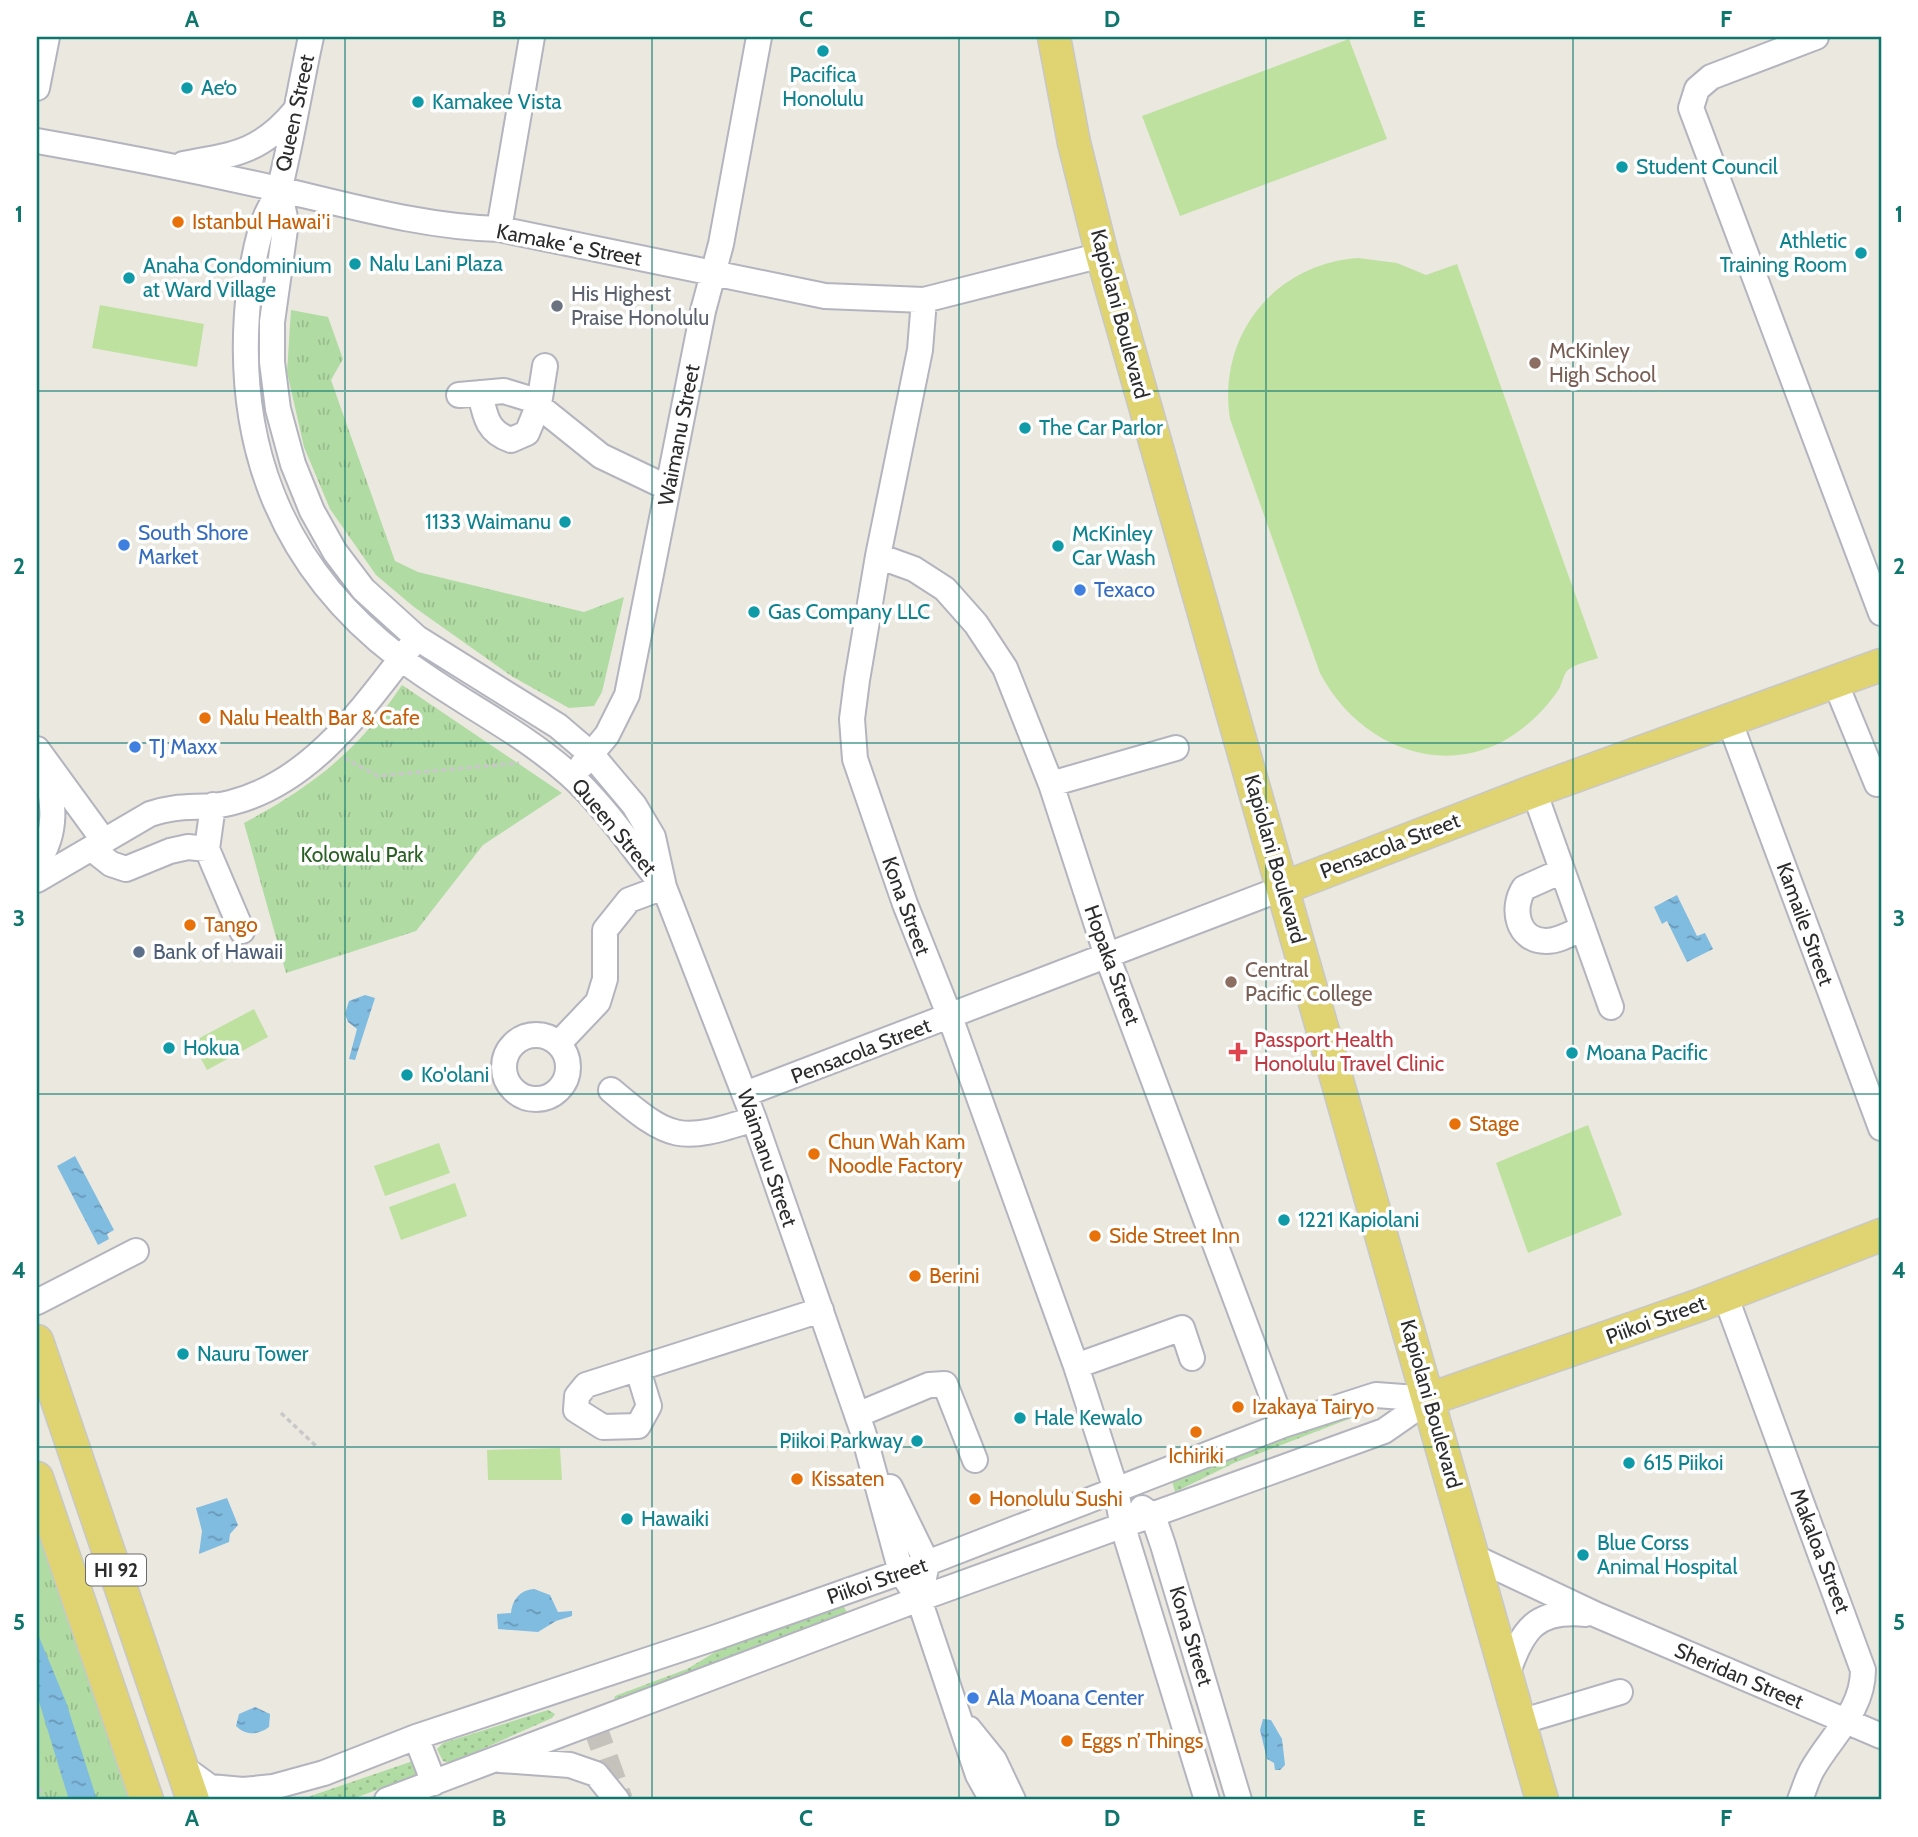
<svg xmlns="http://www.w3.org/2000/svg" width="1918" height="1837" viewBox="0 0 1918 1837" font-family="Cabin,sans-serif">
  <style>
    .grass { fill: url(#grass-dots) }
    .park { fill: url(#park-tufts) }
    .pitch { fill: #bee1a0 }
    .water { fill: url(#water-ripples) }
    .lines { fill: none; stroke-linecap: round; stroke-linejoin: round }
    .minor-tunnel { stroke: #c5c2bc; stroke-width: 24; stroke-dasharray: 24 12; stroke-linecap: butt }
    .minor-casing { stroke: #b3b4be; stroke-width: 28 }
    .major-casing { stroke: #c8c8c8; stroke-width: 35 }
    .path { stroke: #c8c8c8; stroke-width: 3.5; stroke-dasharray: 5 3.5; stroke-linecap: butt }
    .minor { stroke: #fff; stroke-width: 24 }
    .major { stroke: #e0d371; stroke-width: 32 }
    .grid { fill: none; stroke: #0f766e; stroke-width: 2; stroke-opacity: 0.55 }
    .culture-dot { fill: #0f9aa8; stroke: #fff; stroke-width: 2.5 }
    .food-dot { fill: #e8710a; stroke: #fff; stroke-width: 2.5 }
    .worship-dot { fill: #6b7280; stroke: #fff; stroke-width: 2.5 }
    .education-dot { fill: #8d6e63; stroke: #fff; stroke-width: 2.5 }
    .shop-dot { fill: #3f7fe0; stroke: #fff; stroke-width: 2.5 }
    .service-dot { fill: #5c6f8a; stroke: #fff; stroke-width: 2.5 }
    .health-dot { fill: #e0444e; stroke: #fff; stroke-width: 2.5 }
    .labels { text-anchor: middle; stroke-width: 7; stroke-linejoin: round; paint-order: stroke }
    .shield { fill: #fff; stroke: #6b6b6b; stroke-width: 2 }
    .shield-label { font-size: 19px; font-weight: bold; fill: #2c2c2c }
    .culture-label { font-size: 21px; fill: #0d838f; stroke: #fff; text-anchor: start }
    .street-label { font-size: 21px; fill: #2c2c2c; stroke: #fff }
    .food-label { font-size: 21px; fill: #c56008; stroke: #fff; text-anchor: start }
    .worship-label { font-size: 21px; fill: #5b616d; stroke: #fff; text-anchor: start }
    .education-label { font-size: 21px; fill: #785e54; stroke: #fff; text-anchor: start }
    .shop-label { font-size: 21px; fill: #366cbe; stroke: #fff; text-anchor: start }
    .park-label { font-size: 21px; fill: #296024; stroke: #fff }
    .service-label { font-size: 21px; fill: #4e5e75; stroke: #fff; text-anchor: start }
    .health-label { font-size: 21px; fill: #be3a42; stroke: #fff; text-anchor: start }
    .neatline { fill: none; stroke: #0f766e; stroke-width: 2.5 }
    .grid-label { font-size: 23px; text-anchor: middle; font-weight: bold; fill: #0f766e }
  </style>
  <defs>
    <pattern id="grass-dots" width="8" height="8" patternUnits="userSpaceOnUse" patternTransform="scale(1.75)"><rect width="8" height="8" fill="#b0dba3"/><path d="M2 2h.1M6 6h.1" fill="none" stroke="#98bc8c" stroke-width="1.8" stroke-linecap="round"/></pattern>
    <pattern id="park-tufts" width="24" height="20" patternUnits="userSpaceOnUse" patternTransform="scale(1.75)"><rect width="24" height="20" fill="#b0dba3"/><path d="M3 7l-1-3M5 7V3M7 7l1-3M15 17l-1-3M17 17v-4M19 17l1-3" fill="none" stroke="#98bc8c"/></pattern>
    <pattern id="water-ripples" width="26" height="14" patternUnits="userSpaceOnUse" patternTransform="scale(1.75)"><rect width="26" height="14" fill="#80bbe0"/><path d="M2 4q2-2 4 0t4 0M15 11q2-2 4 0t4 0" fill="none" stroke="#6998b6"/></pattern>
  </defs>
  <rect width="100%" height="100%" fill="#ebe8e0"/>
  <!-- grass -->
  <path class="grass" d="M1379 1403 1383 1406 1234 1463 1175 1492 1171 1477Z
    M842 1604 847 1612 613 1703 615 1696 687 1669 722 1648Z
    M548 1710 555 1714 552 1718 451 1763 443 1761 437 1749 443 1743Z
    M413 1761 416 1775 350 1800H299Z"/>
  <!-- park -->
  <path class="park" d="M291 310 328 317 343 359 331 380 395 561 418 572 584 612 624 597 602 692 594 706 569 708 513 677 414 607 376 575 330 509 304 447 287 372Z
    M402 685 562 793 483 845 416 931 286 973 244 823C313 786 358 751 402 685Z
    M37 1530 107 1724 130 1800H37Z"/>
  <!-- pitch -->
  <path class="pitch" d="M1349 39 1387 139 1180 216 1142 116Z
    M1358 258 1397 263 1426 275 1457 264 1598 658C1590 661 1575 664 1568 670 1564 673 1562 684 1559 689 1549 704 1537 717 1523 728 1451 785 1359 748 1320 673L1230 419C1217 336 1274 264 1358 258Z
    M100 305 204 324 197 367 92 348Z
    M254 1009 268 1037 207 1070 192 1042Z
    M1588 1125 1622 1215 1528 1253 1496 1163Z
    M439 1143 450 1173 385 1196 374 1166Z
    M455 1183 467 1216 401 1240 389 1207Z
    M560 1448 562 1480H488L487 1450Z"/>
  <!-- water -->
  <path class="water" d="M1677 895 1697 936 1705 933 1713 949 1687 962 1667 921 1662 924 1654 907Z
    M365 995 375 998 355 1060 349 1059 357 1029 348 1022 345 1014 349 1001Z
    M75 1156 114 1230 107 1234 109 1239 98 1245 57 1166Z
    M227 1498 238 1525 230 1534 229 1542 199 1554 202 1531 196 1508Z
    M534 1589 550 1595 558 1612 572 1611V1616L556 1621 538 1632 498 1629 497 1614 511 1613C512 1600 520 1590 534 1589Z
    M37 1632 66 1702 97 1800H69L37 1695Z
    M255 1707 270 1714 269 1727C258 1735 246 1736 236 1726L239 1714Z
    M1263 1719 1271 1720 1282 1739 1285 1765 1280 1770H1275L1274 1763 1267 1759 1260 1730Z"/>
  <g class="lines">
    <!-- minor-tunnel -->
    <path class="minor-tunnel" d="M594 1724 621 1800"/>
    <defs>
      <path id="minor" d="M311 37C300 87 292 138 280 187 277 197 270 206 266 216 258 235 253 262 250 283 231 434 276 563 399 657 453 699 517 728 569 774 604 805 632 848 661 883
        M1816 37 1711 77 1697 89 1691 108 1881 613
        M37 88 47 37
        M37 141C118 155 198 171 278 189 351 206 424 227 499 229L825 296 924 300 1102 255
        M183 164C234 155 261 152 295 111
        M279 190 286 222 272 322V362L278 409 293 464 312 511 335 552 363 589 417 638 558 726 592 755 634 805 653 837 664 887 754 1119 863 1432 901 1572 919 1599 978 1775 992 1800
        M499 229 532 37
        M924 300 920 350 878 556 857 680 852 719 855 759 905 904 950 1017 1076 1366 1116 1490 1123 1527 1207 1800
        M480 393C485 416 487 432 511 440L527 433 539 404 545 366
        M459 395 504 391 530 399 601 456 668 488
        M878 556 914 569 945 589 976 624 1005 668 1051 784 1107 956 1283 1425
        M1835 682 1877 784
        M1729 720 1881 1128
        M37 749 104 841
        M582 765 607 735 627 695 703 311 721 244 759 37
        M1051 784 1176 748
        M1534 791 1611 1007
        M213 805 207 849 242 931
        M92 849 111 864 126 869 170 851 188 847 207 849
        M37 863C59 831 53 802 46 767
        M1562 871 1524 888C1511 908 1517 941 1546 941 1559 941 1572 933 1583 928
        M37 880 150 814C180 803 203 810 230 803 311 783 362 709 410 647
        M504 1067a32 32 0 1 1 64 0a32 32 0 1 1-64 0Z
        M559 1043 598 1002 605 979V930L629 900 664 887
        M611 1090C671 1141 679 1143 754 1119
        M745 1094 1283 888
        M1725 1295 1863 1670C1863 1711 1831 1736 1812 1770 1807 1779 1804 1790 1800 1800
        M37 1302 136 1251
        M1076 1366 1182 1328 1192 1358
        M638 1370 649 1406 638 1426 603 1427 576 1410 577 1396 586 1385 821 1310
        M857 1415 929 1385 945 1384 975 1460
        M890 1487 927 1563 924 1578
        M1142 1508 1153 1516 1163 1545 1239 1800
        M1474 1557 1597 1615 1881 1736
        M1507 1675C1522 1630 1535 1609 1586 1614
        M1520 1722 1620 1692
        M969 1729 994 1760 1013 1800
        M416 1737 434 1783
        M500 1760 570 1765 596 1774 617 1800
        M181 1766 210 1787 243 1790 273 1787 324 1773 416 1737 714 1638 927 1563 1283 1425 1376 1395 1430 1399
        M387 1800 919 1599 1384 1431 1430 1399"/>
      <path id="major" d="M1054 37 1074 143 1102 255 1542 1800
        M1283 888 1534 791 1881 665
        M37 1341 193 1800
        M1430 1399 1700 1305 1881 1235
        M37 1478 147 1800"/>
    </defs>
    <!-- minor casing -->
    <use href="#minor" class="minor-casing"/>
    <!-- major casing -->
    <use href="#major" class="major-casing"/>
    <!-- path -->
    <path class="path" d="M344 758 378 776 519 763
      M281 1413 316 1446
      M37 1780 43 1800"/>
    <!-- minor -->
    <use href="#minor" class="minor"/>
    <!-- major -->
    <use href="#major" class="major"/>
  </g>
  <!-- grid -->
  <path class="grid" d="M345 37V1800M652 37V1800M959 37V1800M1266 37V1800M1573 37V1800M37 391H1881M37 743H1881M37 1094H1881M37 1447H1881"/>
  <!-- markers -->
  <g class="culture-dot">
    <circle cx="823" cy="51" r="7"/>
    <circle cx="187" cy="88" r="7"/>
    <circle cx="418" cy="102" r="7"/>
    <circle cx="1622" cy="167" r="7"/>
    <circle cx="1861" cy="253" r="7"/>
    <circle cx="355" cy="264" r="7"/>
    <circle cx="129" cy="278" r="7"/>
    <circle cx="1025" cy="428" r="7"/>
    <circle cx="565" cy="522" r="7"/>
    <circle cx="1058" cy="546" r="7"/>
    <circle cx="754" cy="612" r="7"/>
    <circle cx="169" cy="1048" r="7"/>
    <circle cx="1572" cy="1053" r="7"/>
    <circle cx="407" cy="1075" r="7"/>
    <circle cx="1284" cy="1220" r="7"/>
    <circle cx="183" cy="1354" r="7"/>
    <circle cx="1020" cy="1418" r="7"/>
    <circle cx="917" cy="1441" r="7"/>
    <circle cx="1629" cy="1463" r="7"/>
    <circle cx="627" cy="1519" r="7"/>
    <circle cx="1583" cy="1555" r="7"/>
  </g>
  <g class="food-dot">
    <circle cx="178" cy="222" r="7"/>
    <circle cx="205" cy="718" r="7"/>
    <circle cx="190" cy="925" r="7"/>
    <circle cx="1455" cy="1124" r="7"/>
    <circle cx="814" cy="1154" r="7"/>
    <circle cx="1095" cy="1236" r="7"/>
    <circle cx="915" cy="1276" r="7"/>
    <circle cx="1238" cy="1407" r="7"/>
    <circle cx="1196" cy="1432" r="7"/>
    <circle cx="797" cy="1479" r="7"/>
    <circle cx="975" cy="1499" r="7"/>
    <circle cx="1067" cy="1741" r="7"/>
  </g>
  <circle class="worship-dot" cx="557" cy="306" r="7"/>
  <g class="education-dot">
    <circle cx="1535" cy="363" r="7"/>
    <circle cx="1231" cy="982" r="7"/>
  </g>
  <g class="shop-dot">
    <circle cx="124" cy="545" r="7"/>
    <circle cx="1080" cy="590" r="7"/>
    <circle cx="135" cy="747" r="7"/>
    <circle cx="973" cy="1698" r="7"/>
  </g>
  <circle class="service-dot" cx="139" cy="952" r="7"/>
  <path class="health-dot" d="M1234.5 1041.5h7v7h7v7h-7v7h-7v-7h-7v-7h7z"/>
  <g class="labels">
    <!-- shield labels -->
    <rect class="shield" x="86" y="1554.5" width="60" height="31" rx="5"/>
    <g class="shield-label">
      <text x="116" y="1577">HI 92</text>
    </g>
    <!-- culture labels -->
    <g class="culture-label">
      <text x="823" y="82" text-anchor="middle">Pacifica<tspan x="823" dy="24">Honolulu</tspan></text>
      <text x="201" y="95">Ae‘o</text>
      <text x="432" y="109">Kamakee Vista</text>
      <text x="1636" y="174">Student Council</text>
      <text x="1847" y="248" text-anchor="end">Athletic<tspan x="1847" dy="24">Training Room</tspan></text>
      <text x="369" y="271">Nalu Lani Plaza</text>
      <text x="143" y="273">Anaha Condominium<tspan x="143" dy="24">at Ward Village</tspan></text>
      <text x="1039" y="435">The Car Parlor</text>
      <text x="551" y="529" text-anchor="end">1133 Waimanu</text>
      <text x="1072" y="541">McKinley<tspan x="1072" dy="24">Car Wash</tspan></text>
      <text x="768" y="619">Gas Company LLC</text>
      <text x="183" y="1055">Hokua</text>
      <text x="1586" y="1060">Moana Pacific</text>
      <text x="421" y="1082">Ko'olani</text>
      <text x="1298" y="1227">1221 Kapiolani</text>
      <text x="197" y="1361">Nauru Tower</text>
      <text x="1034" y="1425">Hale Kewalo</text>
      <text x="903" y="1448" text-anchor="end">Piikoi Parkway</text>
      <text x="1643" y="1470">615 Piikoi</text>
      <text x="641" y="1526">Hawaiki</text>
      <text x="1597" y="1550">Blue Corss<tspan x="1597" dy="24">Animal Hospital</tspan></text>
    </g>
    <!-- street labels -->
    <g class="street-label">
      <text transform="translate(295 113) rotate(-78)" y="7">Queen Street</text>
      <text transform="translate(569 245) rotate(11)" y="7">Kamakeʻe Street</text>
      <text transform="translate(1120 314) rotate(75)" y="7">Kapiolani Boulevard</text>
      <text transform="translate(679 435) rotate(-79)" y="7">Waimanu Street</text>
      <text transform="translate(614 827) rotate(50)" y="7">Queen Street</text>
      <text transform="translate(1390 846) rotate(-21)" y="7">Pensacola Street</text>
      <text transform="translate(1275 859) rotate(74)" y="7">Kapiolani Boulevard</text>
      <text transform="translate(906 906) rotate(70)" y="7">Kona Street</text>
      <text transform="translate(1805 924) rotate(70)" y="7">Kamaile Street</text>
      <text transform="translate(1112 965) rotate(70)" y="7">Hopaka Street</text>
      <text transform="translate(861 1051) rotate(-21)" y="7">Pensacola Street</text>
      <text transform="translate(767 1158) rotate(71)" y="7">Waimanu Street</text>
      <text transform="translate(1656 1320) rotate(-20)" y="7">Piikoi Street</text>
      <text transform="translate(1431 1404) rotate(74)" y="7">Kapiolani Boulevard</text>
      <text transform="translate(1820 1551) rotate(69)" y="7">Makaloa Street</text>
      <text transform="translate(877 1581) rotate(-19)" y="7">Piikoi Street</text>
      <text transform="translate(1191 1636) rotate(73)" y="7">Kona Street</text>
      <text transform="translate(1739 1676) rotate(23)" y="7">Sheridan Street</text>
    </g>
    <!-- food labels -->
    <g class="food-label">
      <text x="192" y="229">Istanbul Hawai'i</text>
      <text x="219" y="725">Nalu Health Bar &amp; Cafe</text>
      <text x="204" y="932">Tango</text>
      <text x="1469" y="1131">Stage</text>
      <text x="828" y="1149">Chun Wah Kam<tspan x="828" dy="24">Noodle Factory</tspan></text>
      <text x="1109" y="1243">Side Street Inn</text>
      <text x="929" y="1283">Berini</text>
      <text x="1252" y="1414">Izakaya Tairyo</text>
      <text x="1196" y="1463" text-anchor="middle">Ichiriki</text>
      <text x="811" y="1486">Kissaten</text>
      <text x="989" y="1506">Honolulu Sushi</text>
      <text x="1081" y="1748">Eggs n’ Things</text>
    </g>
    <!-- worship labels -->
    <g class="worship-label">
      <text x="571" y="301">His Highest<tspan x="571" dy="24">Praise Honolulu</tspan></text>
    </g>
    <!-- education labels -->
    <g class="education-label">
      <text x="1549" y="358">McKinley<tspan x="1549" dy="24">High School</tspan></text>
      <text x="1245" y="977">Central<tspan x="1245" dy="24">Pacific College</tspan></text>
    </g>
    <!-- shop labels -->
    <g class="shop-label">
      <text x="138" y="540">South Shore<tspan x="138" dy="24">Market</tspan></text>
      <text x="1094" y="597">Texaco</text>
      <text x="149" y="754">TJ Maxx</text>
      <text x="987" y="1705">Ala Moana Center</text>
    </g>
    <!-- park labels -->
    <g class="park-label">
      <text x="362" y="862">Kolowalu Park</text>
    </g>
    <!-- service labels -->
    <g class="service-label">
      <text x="153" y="959">Bank of Hawaii</text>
    </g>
    <!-- health labels -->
    <g class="health-label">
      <text x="1254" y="1047">Passport Health<tspan x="1254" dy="24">Honolulu Travel Clinic</tspan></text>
    </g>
  </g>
  <!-- border -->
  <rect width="1918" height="1837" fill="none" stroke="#ffffff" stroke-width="77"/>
  <rect x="38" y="38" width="1842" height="1760" class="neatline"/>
  <g class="grid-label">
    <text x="192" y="27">A</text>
    <text x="499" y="27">B</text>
    <text x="806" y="27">C</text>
    <text x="1112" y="27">D</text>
    <text x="1419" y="27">E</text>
    <text x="1726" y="27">F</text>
    <text x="19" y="222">1</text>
    <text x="1899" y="222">1</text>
    <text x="19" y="574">2</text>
    <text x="1899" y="574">2</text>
    <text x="19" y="926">3</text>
    <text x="1899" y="926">3</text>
    <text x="19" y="1278">4</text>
    <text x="1899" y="1278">4</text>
    <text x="19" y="1630">5</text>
    <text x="1899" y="1630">5</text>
    <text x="192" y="1826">A</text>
    <text x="499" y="1826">B</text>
    <text x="806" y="1826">C</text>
    <text x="1112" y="1826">D</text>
    <text x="1419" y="1826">E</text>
    <text x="1726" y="1826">F</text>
  </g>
</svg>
